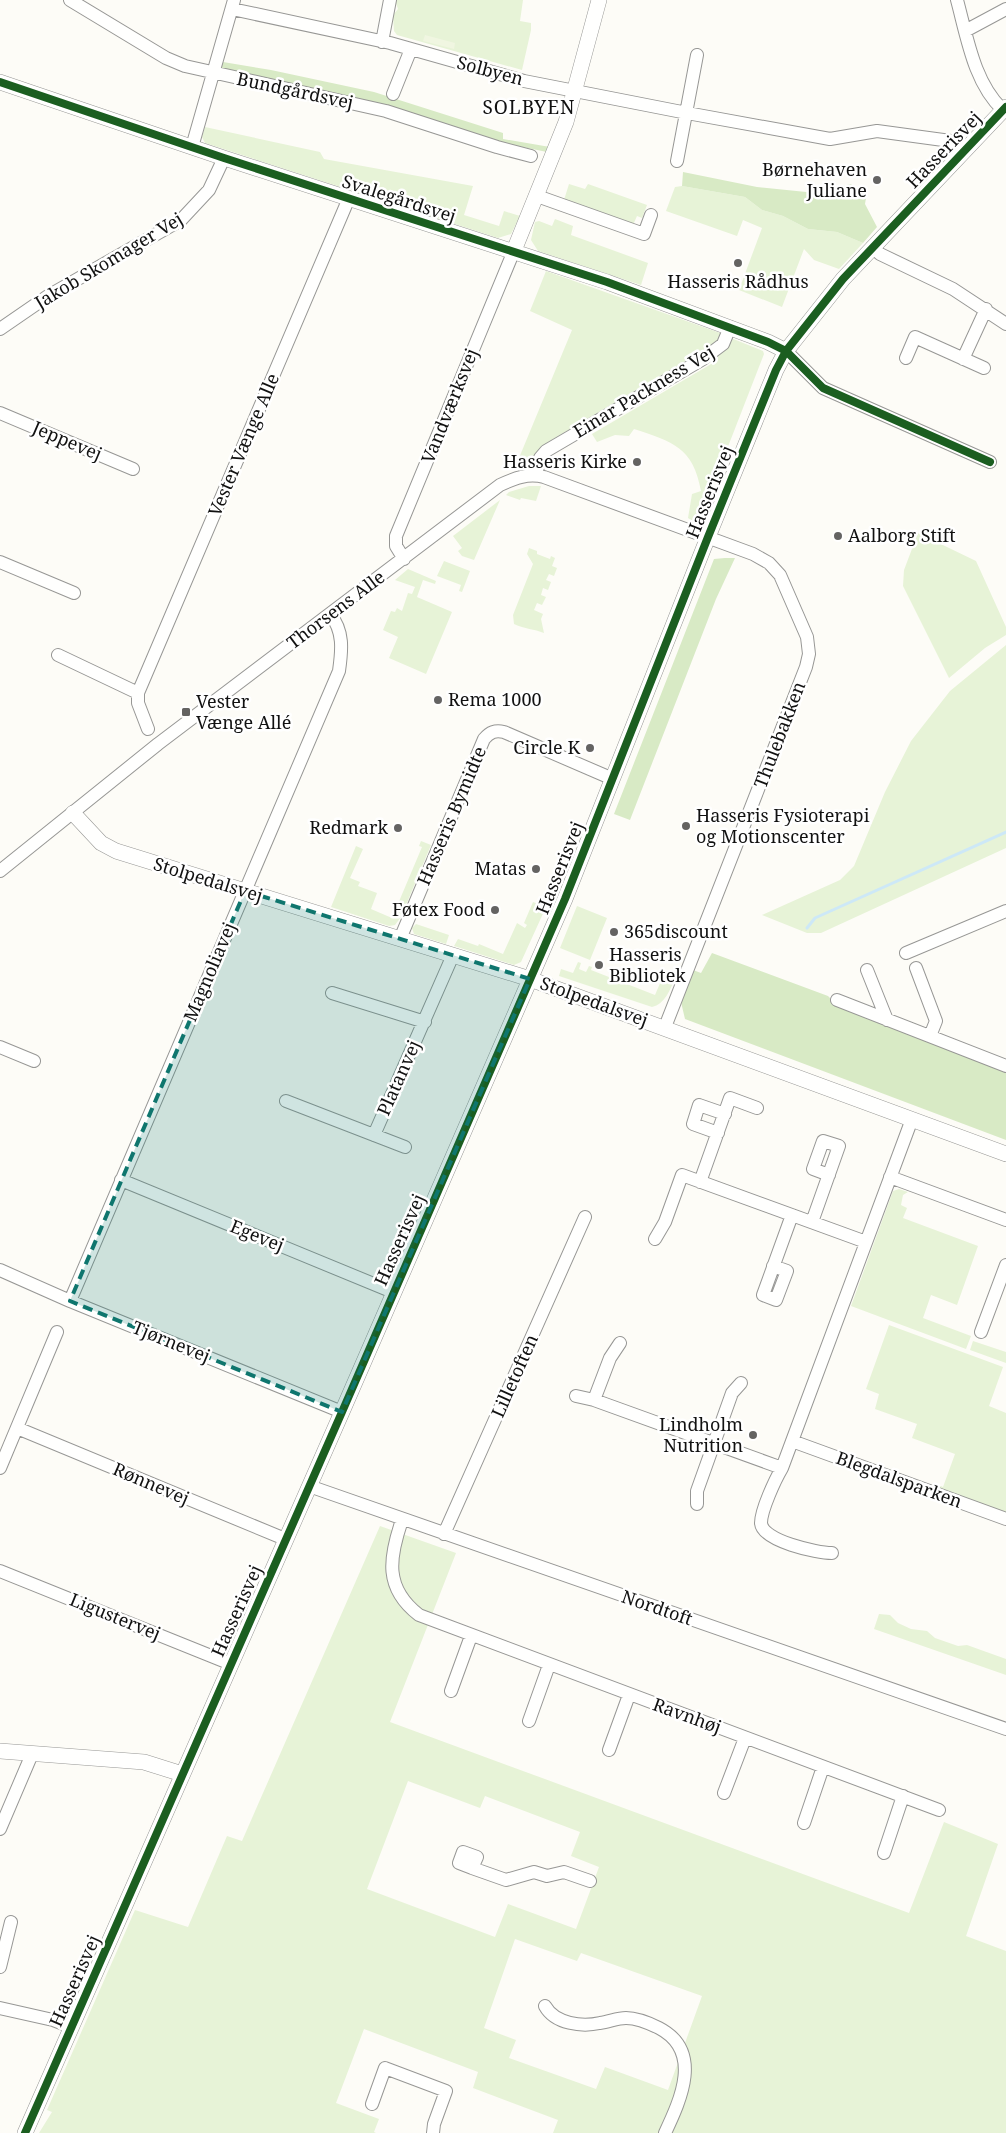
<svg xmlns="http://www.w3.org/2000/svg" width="1006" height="2133" viewBox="0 0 1006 2133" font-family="'Noto Serif',serif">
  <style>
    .green { fill: #e7f3d7; fill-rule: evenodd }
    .forest { fill: #d8eac5 }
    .pitch { fill: #f0f6e1 }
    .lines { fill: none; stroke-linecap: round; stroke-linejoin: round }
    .stream { stroke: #cde8f7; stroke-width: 3 }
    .minor-casing { stroke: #979795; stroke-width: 14 }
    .tertiary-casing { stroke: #979795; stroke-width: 16 }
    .minor { stroke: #fffffe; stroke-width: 12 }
    .tertiary { stroke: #fffffe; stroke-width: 15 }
    .cycleway-casing { stroke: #fff; stroke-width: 11 }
    .cycleway { stroke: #1b5e20; stroke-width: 8 }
    .marked { fill: #0f766e; fill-opacity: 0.2; stroke: #0f766e; stroke-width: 4; stroke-dasharray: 10 6; stroke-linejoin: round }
    .poi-dot { fill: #646362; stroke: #fff; stroke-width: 2 }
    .labels { text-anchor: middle; stroke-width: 5; stroke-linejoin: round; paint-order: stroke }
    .street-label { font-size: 18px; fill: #111; stroke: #fff }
    .poi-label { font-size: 18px; fill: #111; stroke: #fff; text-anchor: end }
    .neighbourhood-label { font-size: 19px; letter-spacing: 1px; fill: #111; stroke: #fff }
  </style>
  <rect width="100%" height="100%" fill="#fdfcf7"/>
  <!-- green -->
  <path class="green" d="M395 0H523L520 21 531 23V30L522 70 397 35 394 31 393 15 398 9Z
    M205 127 320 152 324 159 473 186 464 215 499 226 504 211 520 216 511 234 498 238 205 143 202 137Z
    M569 184 585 189 588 184 647 205 642 218 637 216 633 225 564 200Z
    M682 186 745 197 762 210 783 216 808 229 837 232 863 243 839 269 814 260 804 249 782 307 739 290 762 228 743 220 737 236 666 211 675 187Z
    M555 219 573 226 571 235 648 263 641 285 538 251 531 240 535 222 539 221 552 226Z
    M546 271 723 334 716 343 548 442 541 449 534 467 514 470 572 330 530 311Z
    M731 338 763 351 764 354 701 516 696 523 688 518 692 494 701 491C693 447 673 442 634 429L629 436 615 435 597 442 592 434 718 360 717 353Z
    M529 486H541L536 501 521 498 520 500 506 495 509 492Z
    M500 500 474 560 462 556 458 551 462 548 453 536Z
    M918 533 976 561 1006 627V635L985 648 949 678 903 586 904 570Z
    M529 548 537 551V554L550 559 551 556 555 558 552 566 557 568 554 576 549 574 546 580 551 582 548 590 543 588 541 595 546 597 542 605 537 603 534 610 543 614 541 619 544 633C534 629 525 629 514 624L513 615 533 564 527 554Z
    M444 561 470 571 462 592 459 591 461 585 437 576Z
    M408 569 436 581 435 584 423 580 417 597 452 612 426 674 389 658 398 637 383 630 391 611 395 612 397 608 402 611 408 593 412 594 415 587 395 580Z
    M1006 645V848L821 933H807L762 915 840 880 854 866 885 792 911 741 950 691Z
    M421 841 431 845 401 917 395 925 389 926 331 907 356 846 363 849 350 878 360 882 358 886 377 893 371 909 392 918 422 847 419 846Z
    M533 902 546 907 521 962 514 965 454 946 458 939 478 946 479 944 503 954 517 923 525 928 527 925 524 923Z
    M577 906 607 918 590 960 560 948Z
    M416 924 449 935 446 944 414 934 412 928Z
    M578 962 581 963 579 969 586 972 589 966 592 967 591 970 655 995 664 974 675 978C670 990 665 1004 652 1007L559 976 561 969 573 973Z
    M899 1189 908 1192 903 1195 901 1205 907 1208 903 1218 978 1246 957 1305 931 1295 923 1318 971 1336 966 1349 851 1306 893 1191Z
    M889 1325 1003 1367 989 1406 1006 1413V1513L934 1487 936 1484 943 1487 955 1454 912 1438 917 1424 875 1409 879 1394 866 1389Z
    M973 1341 1006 1352V1363L970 1350Z
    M380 1526 456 1553 390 1722 909 1913 944 1822 998 1844 966 1936 1006 1951V2133H553L558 2120 473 2088 478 2072 364 2029 336 2103 379 2119 374 2132 376 2133H39L52 2112 47 2110 135 1910 188 1927 227 1836 242 1841ZM408 1781 480 1808 485 1796 580 1832 571 1856 599 1867 576 1929 508 1904 495 1937 367 1889ZM515 1939 577 1961 581 1953 702 1996 668 2090 605 2067 596 2089 509 2058 516 2040 484 2028Z
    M879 1614 890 1615 898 1623 911 1629 927 1631 935 1638 958 1646 967 1645 1006 1659V1675L874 1629Z"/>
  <!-- forest -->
  <path class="forest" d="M223 62 271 70 374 92 503 133V139L550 147 547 152 499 142 221 70Z
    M683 172 757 187 826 194 836 187 851 184 859 191 858 196 866 198 865 204 877 227 863 243 837 232 808 229 783 216 762 210 745 197 682 186Z
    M725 558H735L716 599 630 820 614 814 714 559Z
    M712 953 828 996 837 1005 1006 1070V1140L685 1019 681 1002 693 970 701 973Z"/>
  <!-- pitch -->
  <path class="pitch" d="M425 35 455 43 454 49 423 41Z"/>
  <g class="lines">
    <!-- stream -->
    <path class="stream" d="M807 928 815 918 1006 832"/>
    <defs>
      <path id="minor" d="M70 0 166 58 185 66 386 111 497 147 531 156
        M957 0C967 37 974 83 1003 110
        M232 9 390 43 524 81 687 113 830 139 877 131 958 142 965 149
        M965 31 1006 9
        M382 42 390 0
        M393 94 411 49
        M192 147 234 0
        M677 161 697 55
        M537 196 644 234 651 215
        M872 247 880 254 953 289 1006 324
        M0 329 48 296 181 220 209 190 224 158
        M786 351 823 388 990 462
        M906 358 915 337 984 368
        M963 359 986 309
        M0 413 133 469
        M536 475 540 458 546 451 703 359 723 344 730 327
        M404 559 396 546V536L513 253
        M0 562 74 593
        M58 655 138 693
        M148 729 138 703V693L349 198
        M0 871 158 744 500 485C515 478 528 473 544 477L753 554 769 563 780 575 807 637 809 654 806 667 665 1027
        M400 939 484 739C490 732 495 730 504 732L613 779
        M906 953 1006 911
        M916 968 936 1021 930 1036
        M867 970 887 1020
        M332 993 425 1022
        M837 1000 1006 1066
        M0 1047 34 1061
        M286 1101 405 1147
        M718 1133 693 1124 699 1105 725 1114
        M374 1135 453 955
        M890 1177 1006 1220
        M121 1180 393 1292
        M700 1182 730 1098 757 1108
        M812 1222 839 1146 823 1141 813 1169 829 1175
        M655 1239 665 1222 682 1175 866 1242
        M773 1266 787 1271 776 1300 763 1295 792 1215
        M0 1270 70 1301 342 1412
        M70 1301 339 671C342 650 344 631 330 614
        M981 1332 1006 1265
        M576 1396 594 1400 782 1468 912 1119
        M594 1400 610 1358 620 1343
        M17 1428 285 1539
        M792 1441 1006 1519
        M0 1468 57 1332
        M782 1468C775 1480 761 1510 761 1523 762 1541 817 1553 832 1553
        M309 1486 1006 1729
        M697 1504V1491L732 1393 741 1383
        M402 1520C389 1558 384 1588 419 1615L939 1810
        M444 1534 585 1217
        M0 1571 231 1664
        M451 1691 471 1636
        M529 1721 549 1665
        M609 1750 629 1695
        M724 1793 745 1738
        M804 1823 823 1767
        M0 1829 32 1754
        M884 1853 903 1796
        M472 1868 459 1863 463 1852 477 1857 472 1868 506 1880 534 1872 547 1876 564 1872 590 1881
        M0 1967 11 1922
        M545 2006C555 2024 582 2027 600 2023 609 2022 617 2018 626 2018 638 2018 649 2023 659 2028 703 2051 681 2099 665 2133
        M0 2008 53 2020 71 2027
        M372 2104 385 2068 446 2091 434 2124 433 2133"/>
      <path id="tertiary" d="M0 82 224 158 607 282 768 342 786 351
        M513 253 566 122 599 0
        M73 813 101 843 116 851 530 979 1006 1154
        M0 1751 144 1762 182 1774
        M25 2133 342 1412 565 899 708 537 776 370 786 351 843 279 1006 107"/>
    </defs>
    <!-- minor casing -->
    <use href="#minor" class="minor-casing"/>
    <!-- tertiary casing -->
    <use href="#tertiary" class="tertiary-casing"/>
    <!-- minor -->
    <use href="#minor" class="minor"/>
    <!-- tertiary -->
    <use href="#tertiary" class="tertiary"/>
    <defs>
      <path id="cycleway" d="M0 82 224 158 607 282 768 342 786 351 823 388 990 462
        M25 2133 342 1412 565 899 708 537 776 370 786 351 843 279 1006 107"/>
    </defs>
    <!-- cycleway casing -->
    <use href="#cycleway" class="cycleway-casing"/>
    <!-- cycleway -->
    <use href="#cycleway" class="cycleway"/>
  </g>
  <!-- marked area -->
  <path class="marked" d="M245 891 530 979 342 1412 70 1301Z"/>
  <!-- markers -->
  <g class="poi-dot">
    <circle cx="877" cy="180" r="5"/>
    <circle cx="738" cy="263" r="5"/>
    <circle cx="637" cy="462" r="5"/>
    <circle cx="838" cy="536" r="5"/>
    <circle cx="438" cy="700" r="5"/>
    <rect x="181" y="707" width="10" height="10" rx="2.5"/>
    <circle cx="590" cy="748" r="5"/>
    <circle cx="686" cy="826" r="5"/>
    <circle cx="398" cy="828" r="5"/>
    <circle cx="536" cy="869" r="5"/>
    <circle cx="495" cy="910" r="5"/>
    <circle cx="614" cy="932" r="5"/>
    <circle cx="599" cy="965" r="5"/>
    <circle cx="753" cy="1435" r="5"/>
  </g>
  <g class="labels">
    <!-- street labels -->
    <g class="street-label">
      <text transform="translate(490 71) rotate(15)" y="6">Solbyen</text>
      <text transform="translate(295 91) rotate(12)" y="6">Bundgårdsvej</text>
      <text transform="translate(944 150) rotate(-46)" y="6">Hasserisvej</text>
      <text transform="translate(399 199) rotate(18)" y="6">Svalegårdsvej</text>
      <text transform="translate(109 261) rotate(-31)" y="6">Jakob Skomager Vej</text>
      <text transform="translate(644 392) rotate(-31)" y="6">Einar Packness Vej</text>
      <text transform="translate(450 406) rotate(-68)" y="6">Vandværksvej</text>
      <text transform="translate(67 441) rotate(23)" y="6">Jeppevej</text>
      <text transform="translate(244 445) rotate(-67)" y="6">Vester Vænge Alle</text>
      <text transform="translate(710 492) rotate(-68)" y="6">Hasserisvej</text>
      <text transform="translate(336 610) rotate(-37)" y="6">Thorsens Alle</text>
      <text transform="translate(780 735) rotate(-69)" y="6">Thulebakken</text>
      <text transform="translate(452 816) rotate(-67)" y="6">Hasseris Bymidte</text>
      <text transform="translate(560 868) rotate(-68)" y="6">Hasserisvej</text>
      <text transform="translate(208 880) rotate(17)" y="6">Stolpedalsvej</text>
      <text transform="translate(210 972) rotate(-67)" y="6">Magnoliavej</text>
      <text transform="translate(594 1002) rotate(20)" y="6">Stolpedalsvej</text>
      <text transform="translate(399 1078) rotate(-66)" y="6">Platanvej</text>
      <text transform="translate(257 1236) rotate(22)" y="6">Egevej</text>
      <text transform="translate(400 1240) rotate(-66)" y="6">Hasserisvej</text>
      <text transform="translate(171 1342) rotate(22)" y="6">Tjørnevej</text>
      <text transform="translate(515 1376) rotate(-66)" y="6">Lilletoften</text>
      <text transform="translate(899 1480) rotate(20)" y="6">Blegdalsparken</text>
      <text transform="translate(151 1484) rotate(23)" y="6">Rønnevej</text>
      <text transform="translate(657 1608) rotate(19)" y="6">Nordtoft</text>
      <text transform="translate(237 1611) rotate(-66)" y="6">Hasserisvej</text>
      <text transform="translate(115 1617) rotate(22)" y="6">Ligustervej</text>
      <text transform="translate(687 1716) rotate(20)" y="6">Ravnhøj</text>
      <text transform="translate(75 1981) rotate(-66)" y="6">Hasserisvej</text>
    </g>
    <!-- poi labels -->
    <g class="poi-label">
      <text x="867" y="176">Børnehaven<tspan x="867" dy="21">Juliane</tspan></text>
      <text x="738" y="288" text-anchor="middle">Hasseris Rådhus</text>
      <text x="627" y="468">Hasseris Kirke</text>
      <text x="848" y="542" text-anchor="start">Aalborg Stift</text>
      <text x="448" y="706" text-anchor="start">Rema 1000</text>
      <text x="196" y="708" text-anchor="start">Vester<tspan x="196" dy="21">Vænge Allé</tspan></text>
      <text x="580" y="754">Circle K</text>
      <text x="696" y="822" text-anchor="start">Hasseris Fysioterapi<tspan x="696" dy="21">og Motionscenter</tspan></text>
      <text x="388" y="834">Redmark</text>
      <text x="526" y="875">Matas</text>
      <text x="485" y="916">Føtex Food</text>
      <text x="624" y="938" text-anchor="start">365discount</text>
      <text x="609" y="961" text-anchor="start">Hasseris<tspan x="609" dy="21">Bibliotek</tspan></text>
      <text x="743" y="1431">Lindholm<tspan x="743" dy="21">Nutrition</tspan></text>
    </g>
    <!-- neighbourhood labels -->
    <g class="neighbourhood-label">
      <text x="529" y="114">SOLBYEN</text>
    </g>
  </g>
</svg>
